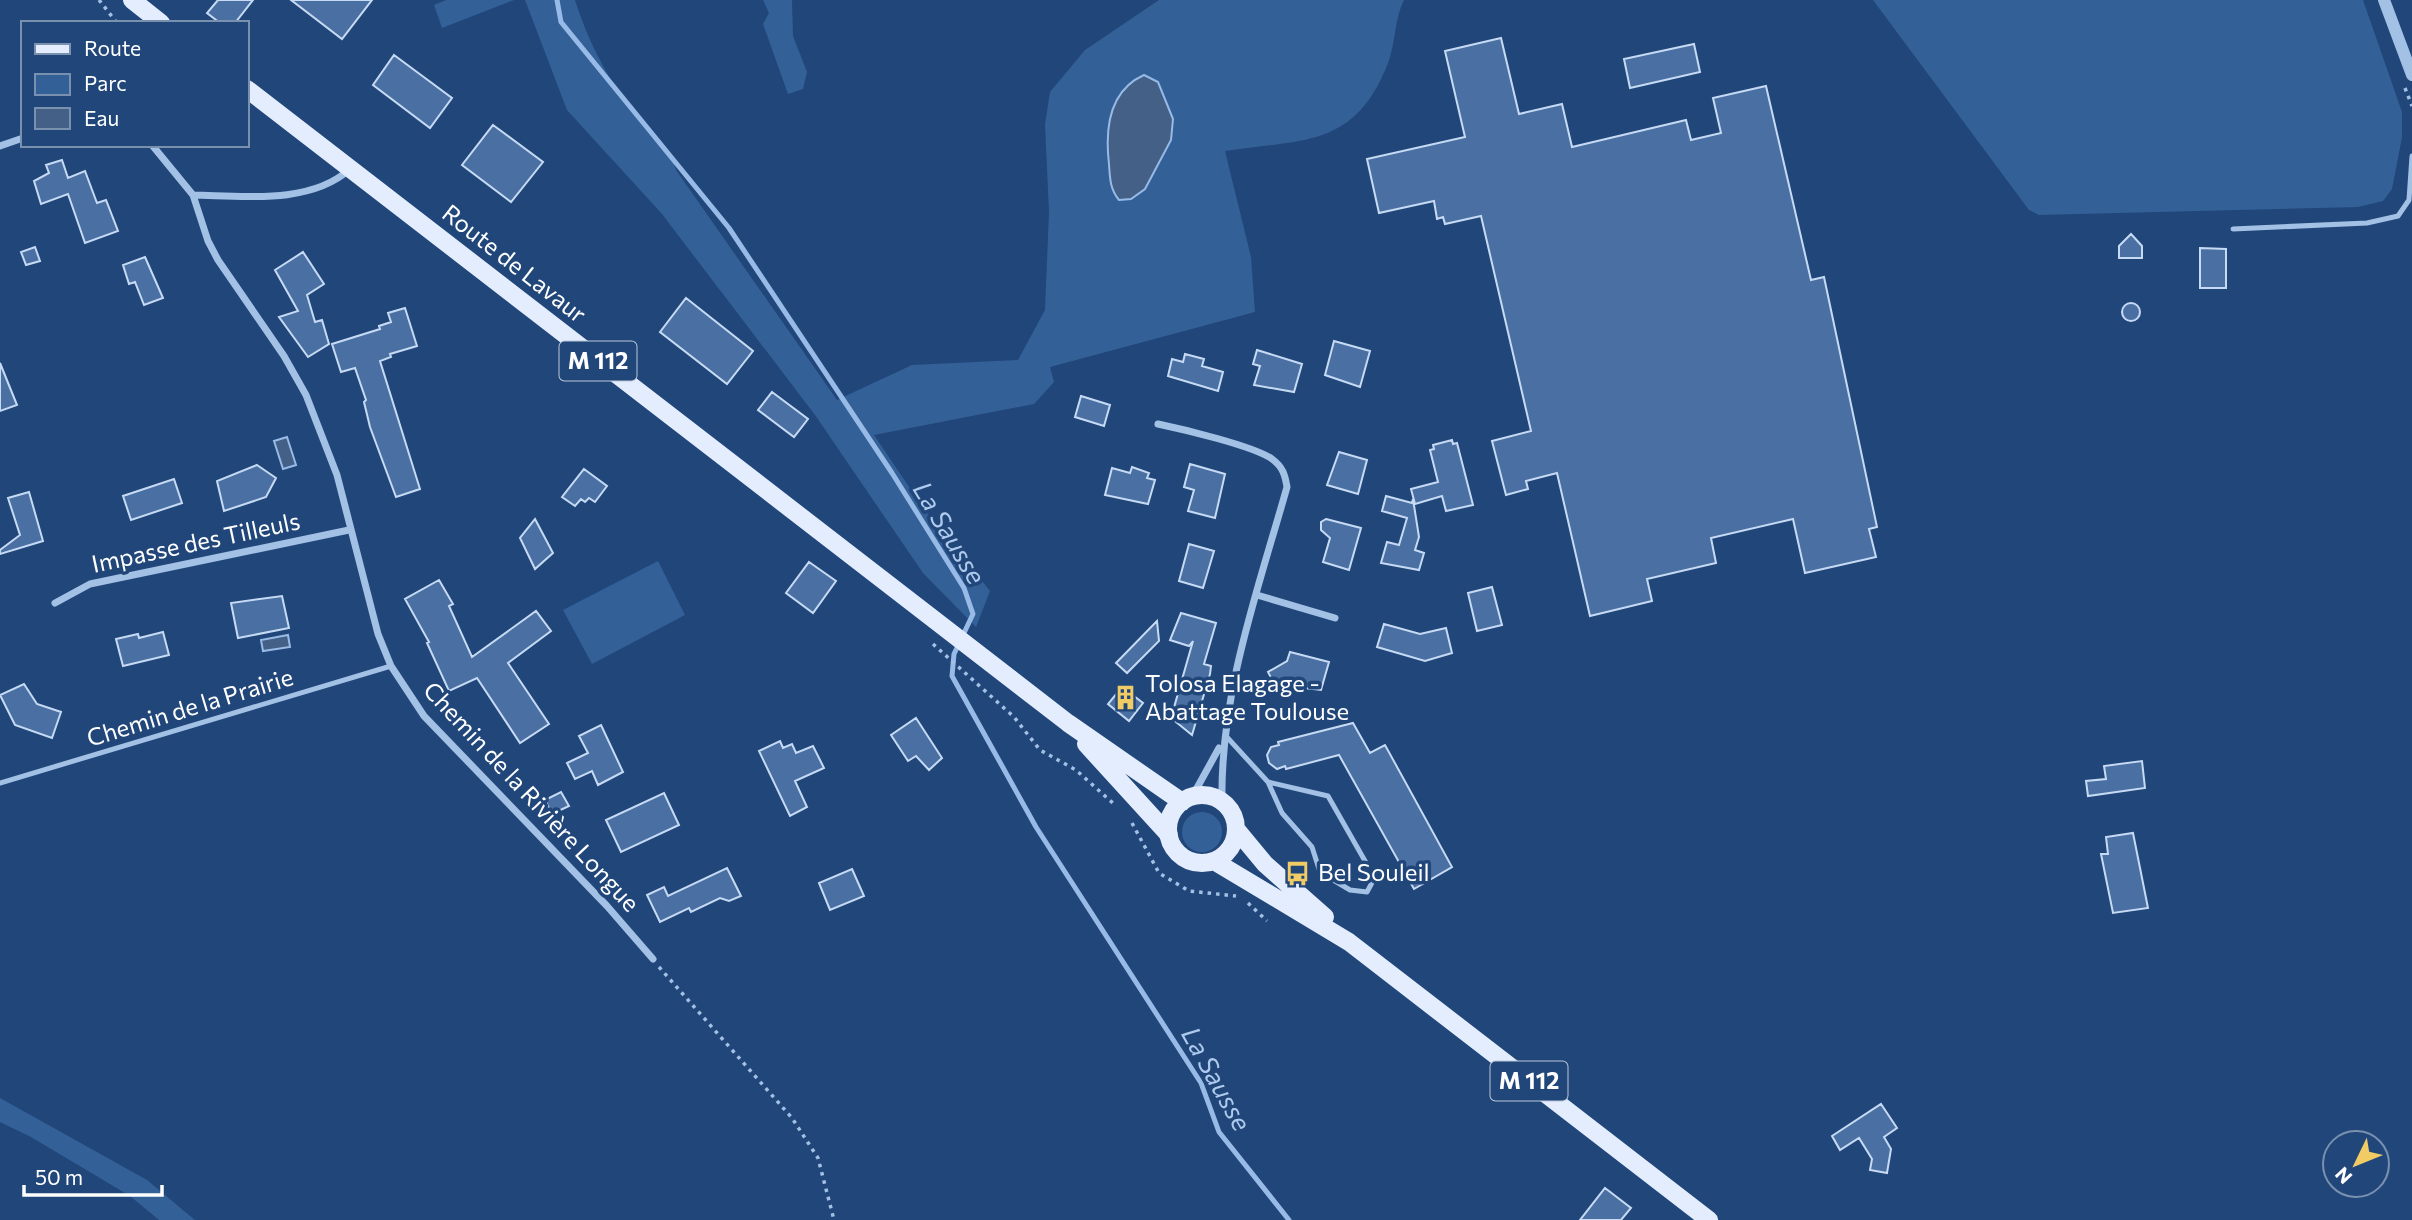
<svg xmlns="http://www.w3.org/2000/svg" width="2412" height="1220" viewBox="0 0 2412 1220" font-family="Commissioner,sans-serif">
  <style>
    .green { fill: #346098 }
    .water { fill: #446086; stroke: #97bae6; stroke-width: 2 }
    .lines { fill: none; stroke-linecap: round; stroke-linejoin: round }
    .stream { stroke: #97bae6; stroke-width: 5 }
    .building { fill: #4a70a3; stroke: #c6daf4; stroke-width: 2 }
    .path { stroke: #a3c0e5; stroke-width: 3.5; stroke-dasharray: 3.5 5; stroke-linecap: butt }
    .service { stroke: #a3c0e5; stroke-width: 5 }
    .minor { stroke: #a3c0e5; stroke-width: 7 }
    .tertiary { stroke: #a3c0e5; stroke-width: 12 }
    .primary { stroke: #e4edfd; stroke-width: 18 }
    .labels { text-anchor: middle; stroke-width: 7; stroke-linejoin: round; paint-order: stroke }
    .shield { fill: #21467a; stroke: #bcc8d7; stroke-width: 2 }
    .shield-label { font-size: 23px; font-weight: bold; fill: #fff }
    .street-label { font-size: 24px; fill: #fff; stroke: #21467a }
    .poi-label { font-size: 24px; fill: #fff; stroke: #21467a; text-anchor: start }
    .water-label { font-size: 26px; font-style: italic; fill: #aecaed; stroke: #21467a }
  </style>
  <rect width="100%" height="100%" fill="#21467a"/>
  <!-- green -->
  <path class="green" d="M446 0H514L442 28 434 5Z
    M525 0H575C594 61 629 114 673 161L676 170 837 400 912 365 1018 360 1045 310 1049 212 1045 124 1050 92 1085 50 1159 0H1404C1394 20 1396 42 1388 63 1355 148 1304 139 1225 151L1251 257 1255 312 1050 367 1054 382 1034 404 874 435 924 509 990 591 976 627 923 573 815 415 662 214 567 110Z
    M763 0H792L793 36 807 72 803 89 788 94 763 24 769 13Z
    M1873 0H2363L2402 112V137L2392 189 2383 201 2358 207 2039 215 2029 210Z
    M658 561 685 615 592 664 563 610Z
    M1182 832a20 20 0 1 1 40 0a20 20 0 1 1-40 0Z
    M0 1098 147 1180 195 1220H159L130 1196 31 1137 0 1122Z"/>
  <!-- water -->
  <path class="water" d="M1144 75 1158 82 1173 119 1171 140 1145 189 1131 199 1119 200C1110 189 1110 179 1109 164 1105 130 1108 91 1144 75Z
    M287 437 296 465 283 469 274 441Z
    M288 635 290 647 263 651 261 640Z"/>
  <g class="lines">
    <!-- stream -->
    <path class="stream" d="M557 0 561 22 729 228 892 473 964 588 973 614 954 654 952 676 1036 827 1201 1083 1219 1132 1289 1220"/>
  </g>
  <!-- building -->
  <path class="building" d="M218 0H253L235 23H220L207 13Z
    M291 0H372L342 39Z
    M1501 38 1519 114 1562 104 1572 147 1686 120 1691 140 1721 133 1713 98 1766 86 1811 280 1824 277 1877 527 1869 529 1876 557 1805 573 1793 519 1711 538 1716 563 1647 579 1652 601 1590 616 1557 473 1526 481 1528 489 1506 495 1492 441 1531 431 1481 216 1445 224 1443 217 1437 219 1434 201 1379 213 1367 159 1465 137 1445 51Z
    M1694 44 1700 72 1630 88 1624 59Z
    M394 55 452 98 430 128 373 85Z
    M493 125 543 162 511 202 462 165Z
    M62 160 68 178 85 171 97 203 106 200 118 231 85 243 68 194 41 204 34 181 49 173 46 165Z
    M2131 234 2142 246V258H2119V246Z
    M35 247 40 261 26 265 21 252Z
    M2200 248 2226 249V288H2200Z
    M303 252 324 284 307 295 315 322 322 320 329 344 308 357 279 317 298 311 275 270Z
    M145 257 163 298 144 305 135 282 129 284 123 265Z
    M686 298 753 351 727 384 660 332Z
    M2122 312a9 9 0 1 1 18 0a9 9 0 1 1-18 0Z
    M405 308 417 346 390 354 391 357 380 361 420 489 396 497 370 427 364 402 366 400 355 368 341 372 332 344 380 329 379 326 391 322 388 313Z
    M1334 341 1370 351 1360 387 1325 375Z
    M1257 350 1302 364 1294 392 1254 385 1260 366 1253 364Z
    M1185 354 1204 359 1202 366 1223 372 1218 391 1168 376 1172 359 1183 362Z
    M0 363 17 405 0 411Z
    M772 392 808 419 794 437 758 410Z
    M1081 396 1110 405 1104 426 1075 417Z
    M1452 440 1453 444 1457 443 1473 505 1446 511 1442 496 1415 504 1411 489 1438 482 1430 450 1434 449 1433 445Z
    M1339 452 1367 460 1358 494 1327 485Z
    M1190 464 1225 474 1215 518 1188 511 1194 490 1184 487Z
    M257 465 276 478 266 497 224 511 217 481Z
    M1132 467 1149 473 1147 478 1155 480 1148 504 1105 495 1112 468 1130 473Z
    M584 469 607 486 595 502 589 498 585 502 581 499 575 506 562 497Z
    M174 479 182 503 131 520 123 496Z
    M29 492 43 541 0 554V550L20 535 8 498Z
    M1386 496 1412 503 1413 499 1419 537 1415 550 1424 553 1419 570 1381 563 1387 542 1399 545 1407 518 1382 511Z
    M535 519 553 553 535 569 520 538Z
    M1326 519 1361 528 1349 570 1323 562 1330 538 1321 530V522Z
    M1189 544 1214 551 1203 588 1179 581Z
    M809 562 836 581 813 613 786 593Z
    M439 580 453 604 449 606 472 657 536 611 551 631 508 663 549 724 520 743 477 678 449 691 427 643 429 642 405 599Z
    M1492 587 1502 625 1477 631 1468 593Z
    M282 596 289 628 238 638 231 603Z
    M1181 613 1216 623 1204 664 1211 666 1210 674 1192 735 1171 718 1193 641 1189 646 1170 640Z
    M1157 621 1159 641 1127 673 1116 663Z
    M1384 624 1420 634 1446 628 1452 653 1425 661 1377 647Z
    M163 632 169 655 123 666 116 639 138 634 139 638Z
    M1290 652 1329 662 1321 690 1287 686 1278 691 1268 672 1287 661Z
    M24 684 37 704 61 712 52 738 15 725 0 695Z
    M1122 687 1143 703 1129 721 1108 704Z
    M916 718 942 758 929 770 916 756 908 761 891 735Z
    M1353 723 1370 753 1385 745 1452 867 1414 889 1339 755 1286 769 1285 766 1277 769 1269 763 1267 755 1271 747 1279 745 1278 742Z
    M601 725 623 772 598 785 592 771 575 779 567 763 588 753 579 736Z
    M780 741 783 748 792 744 796 753 813 746 824 768 795 781 807 807 790 816 759 751Z
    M2142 761 2145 788 2088 796 2086 781 2106 779 2104 766Z
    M561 792 569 806 552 814 545 800Z
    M664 793 679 825 621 852 606 820Z
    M2133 833 2148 908 2113 913 2101 854H2108L2106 837Z
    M727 868 741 896 729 901 720 898 691 912 689 908 660 922 647 895 664 887 668 896Z
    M852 869 864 896 830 910 819 883Z
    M1881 1104 1897 1128 1884 1137 1891 1149 1887 1173 1870 1170 1872 1159 1859 1138 1840 1150 1832 1136Z
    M1605 1188 1631 1208 1621 1220H1580Z"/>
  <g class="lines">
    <!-- path -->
    <path class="path" d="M99 0 117 23
      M2405 88 2412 106
      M933 644 1014 717 1040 750 1076 770 1115 805
      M1132 823 1159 873 1189 891 1236 896
      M1248 903 1267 921
      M659 967 792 1118 818 1158 834 1220"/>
    <!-- service -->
    <path class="service" d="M2233 229 2367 223 2398 216 2409 200 2412 156
      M1225 735 1268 782 1282 813 1312 847 1320 872 1350 890 1367 892 1374 879 1369 868 1328 796 1268 782
      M0 783 391 666"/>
    <!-- minor -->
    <path class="minor" d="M152 145 193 195 208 241 218 260 284 356 306 395 337 475 378 634 391 666 424 716 607 906 653 959
      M0 146 23 138
      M193 195C243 196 310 205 350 169
      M1158 424C1182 429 1254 446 1272 459 1283 467 1285 475 1287 487 1258 590 1220 693 1222 802
      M1257 595 1335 618
      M55 603 90 584 349 530
      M1192 797 1219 748"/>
    <!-- tertiary -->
    <path class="tertiary" d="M2384 0 2412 75"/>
    <!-- primary -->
    <path class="primary" d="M132 0 161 23
      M247 89 1068 723 1182 802
      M1086 744 1169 835
      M1168 829a34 34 0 1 1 68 0a34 34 0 1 1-68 0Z
      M1236 829 1265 864 1325 917
      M1214 861 1349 942 1709 1220"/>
  </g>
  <!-- icons -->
  <defs>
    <symbol id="building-bare" viewBox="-9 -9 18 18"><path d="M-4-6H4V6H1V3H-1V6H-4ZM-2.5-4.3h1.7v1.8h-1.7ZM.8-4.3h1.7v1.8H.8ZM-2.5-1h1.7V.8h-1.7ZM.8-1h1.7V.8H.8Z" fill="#f1cc65" stroke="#21467a" stroke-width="2.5" paint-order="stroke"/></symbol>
    <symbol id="bus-bare" viewBox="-9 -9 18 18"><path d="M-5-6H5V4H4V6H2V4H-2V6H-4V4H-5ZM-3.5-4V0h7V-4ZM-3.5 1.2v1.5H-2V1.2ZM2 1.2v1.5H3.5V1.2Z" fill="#f1cc65" stroke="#21467a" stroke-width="2.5" paint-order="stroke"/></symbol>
  </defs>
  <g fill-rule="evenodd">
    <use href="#building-bare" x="1108" y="680" width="35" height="35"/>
    <use href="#bus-bare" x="1280" y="856" width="35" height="35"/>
  </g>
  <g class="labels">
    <!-- shield labels -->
    <g class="shield">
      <rect x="559.5" y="341.5" width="77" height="39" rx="5"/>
      <rect x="1490.5" y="1061.5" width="77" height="39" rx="5"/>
    </g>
    <g class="shield-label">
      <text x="598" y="369">M 112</text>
      <text x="1529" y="1089">M 112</text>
    </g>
    <!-- street labels -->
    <g class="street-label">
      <text transform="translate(514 264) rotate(38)" y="8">Route de Lavaur</text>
      <text transform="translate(196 543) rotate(-12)" y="8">Impasse des Tilleuls</text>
      <text transform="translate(190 708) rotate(-17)" y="8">Chemin de la Prairie</text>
      <text transform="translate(531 797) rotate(47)" y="8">Chemin de la Rivière Longue</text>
    </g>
    <!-- poi labels -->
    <g class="poi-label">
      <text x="1145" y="692">Tolosa Elagage -<tspan x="1145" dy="28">Abattage Toulouse</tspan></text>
      <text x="1318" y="881">Bel Souleil</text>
    </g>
    <!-- water labels -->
    <g class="water-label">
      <text transform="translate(949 533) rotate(59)" y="9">La Sausse</text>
      <text transform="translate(1216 1079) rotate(61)" y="9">La Sausse</text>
    </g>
  </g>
  <!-- legend -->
  <rect x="21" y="21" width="228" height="126" fill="#21467a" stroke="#7a90af" stroke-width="2"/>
  <rect x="35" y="44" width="35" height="10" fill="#e4edfd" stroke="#7a90af" stroke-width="2"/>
  <text x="84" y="56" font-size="21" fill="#ffffff">Route</text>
  <rect x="35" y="74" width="35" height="21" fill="#346098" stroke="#7a90af" stroke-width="2"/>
  <text x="84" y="91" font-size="21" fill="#ffffff">Parc</text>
  <rect x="35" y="108" width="35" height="21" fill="#446086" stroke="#7a90af" stroke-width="2"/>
  <text x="84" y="126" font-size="21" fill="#ffffff">Eau</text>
  <!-- north arrow -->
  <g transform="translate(2356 1164) rotate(227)"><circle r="33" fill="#21467a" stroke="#7a90af" stroke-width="2"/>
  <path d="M0-5L12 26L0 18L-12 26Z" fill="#f1cc65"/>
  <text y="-10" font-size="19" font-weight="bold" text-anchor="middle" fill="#ffffff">N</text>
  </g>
  <!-- scale -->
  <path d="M24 1185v10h138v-10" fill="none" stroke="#ffffff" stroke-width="3.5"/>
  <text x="35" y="1185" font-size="21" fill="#ffffff" stroke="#21467a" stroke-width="5" paint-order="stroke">50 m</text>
</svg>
